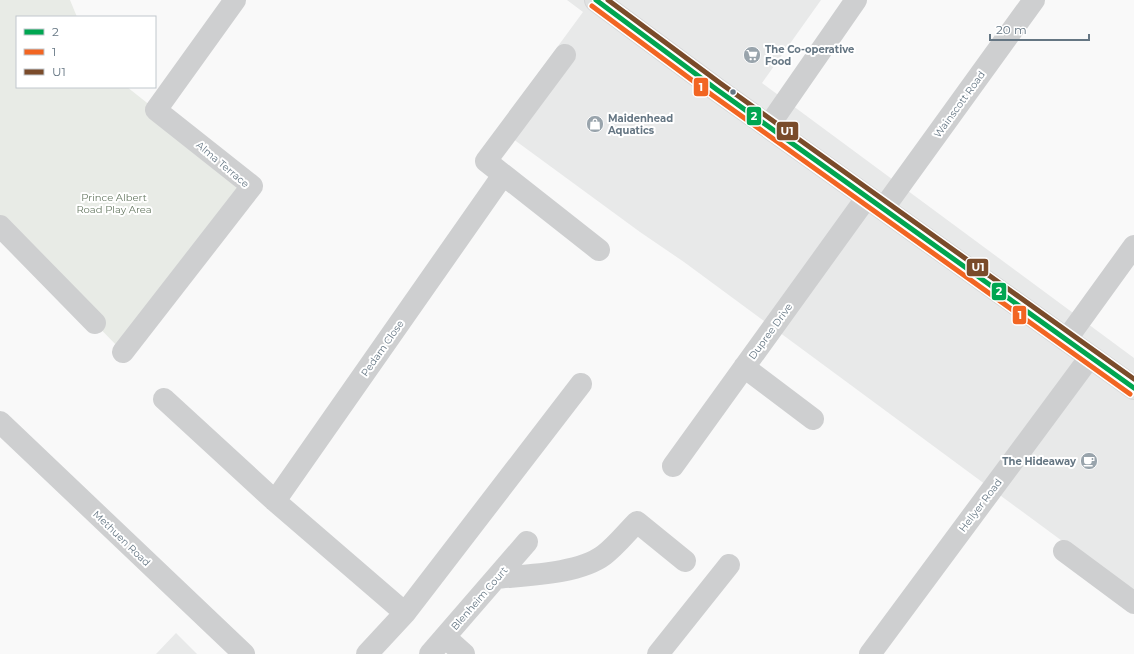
<svg xmlns="http://www.w3.org/2000/svg" width="1134" height="654" viewBox="0 0 1134 654" font-family="Montserrat,sans-serif">
  <style>
    .built { fill: #e8e9e9 }
    .green { fill: #e8ebe6 }
    .lines { fill: none; stroke-linecap: round; stroke-linejoin: round }
    .major-casing { stroke: #d5d6d7; stroke-width: 24 }
    .minor { stroke: #cecfd0; stroke-width: 22 }
    .major { stroke: #e1e2e2; stroke-width: 22 }
    .bus-1-casing { stroke: #fff; stroke-width: 8 }
    .bus-2-casing { stroke: #fff; stroke-width: 8 }
    .bus-3-casing { stroke: #fff; stroke-width: 8 }
    .bus-1 { stroke: #00a651; stroke-width: 5 }
    .bus-2 { stroke: #f26522; stroke-width: 5 }
    .bus-3 { stroke: #7a4b2a; stroke-width: 5 }
    .bus-dot { fill: #657683; stroke: #fff; stroke-width: 1.5 }
    .labels { text-anchor: middle; stroke-width: 4; stroke-linejoin: round; paint-order: stroke }
    .poi-label { font-size: 10px; font-weight: bold; fill: #657683; stroke: #fff; text-anchor: start }
    .street-label { font-size: 10px; fill: #657683; stroke: #fff }
    .park-label { font-size: 10px; fill: #687a64; stroke: #fff }
    .line-badge { stroke: #fff; stroke-width: 1.5 }
    .badge-label { font-size: 11px; text-anchor: middle; font-weight: bold; fill: #fff }
  </style>
  <rect width="100%" height="100%" fill="#f9f9f9"/>
  <!-- built -->
  <path class="built" d="M567 0H821L762 83 1134 358V594L684 262 640 232 498 128 583 12Z
    M176 633 197 654H156Z"/>
  <!-- green -->
  <path class="green" d="M0 0H70L77 17H17V87H127L252 186 123 352 0 226Z"/>
  <g class="lines">
    <defs>
      <path id="major" d="M596 0 716 89 1134 388"/>
    </defs>
    <!-- major casing -->
    <use href="#major" class="major-casing"/>
    <!-- minor -->
    <path class="minor" d="M565 55 486 161 599 250
      M768 127 856 0
      M883 209 1034 0
      M0 226 95 323
      M1066 340 1134 246
      M123 352 252 186 156 110 235 0
      M744 367 813 419
      M164 399 275 501 405 613
      M0 422 244 654
      M673 466 867 197
      M275 501 503 175
      M1064 551 1134 603
      M496 578C527 575 579 574 604 555 616 546 626 533 637 522L685 561
      M445 637 464 654
      M367 654 405 613 581 384
      M430 654 527 542
      M658 654 729 565
      M870 654 1090 357"/>
    <!-- major -->
    <use href="#major" class="major"/>
    <defs>
      <path id="bus-1" d="M596 0 716 89 1134 388"/>
      <path id="bus-2" d="M592 6 712 95 1130 394"/>
      <path id="bus-3" d="M608 0 720 83 1134 379"/>
    </defs>
    <!-- bus-1 casing -->
    <use href="#bus-1" class="bus-1-casing"/>
    <!-- bus-2 casing -->
    <use href="#bus-2" class="bus-2-casing"/>
    <!-- bus-3 casing -->
    <use href="#bus-3" class="bus-3-casing"/>
    <!-- bus-1 -->
    <use href="#bus-1" class="bus-1"/>
    <!-- bus-2 -->
    <use href="#bus-2" class="bus-2"/>
    <!-- bus-3 -->
    <use href="#bus-3" class="bus-3"/>
  </g>
  <!-- icons -->
  <defs>
    <symbol id="supermarket-disc" viewBox="-11 -11 22 22"><circle r="9.5" fill="#99a4ac" stroke="#fff"/><path d="M-6-5.5h2.5l.6 2H6L4.5 2H-2.5L-4.4-4H-6ZM-1.5 3.2a1.3 1.3 0 1 0 .1 0ZM3 3.2a1.3 1.3 0 1 0 .1 0Z" fill="#fff"/></symbol>
    <symbol id="shop-disc" viewBox="-11 -11 22 22"><circle r="9.5" fill="#99a4ac" stroke="#fff"/><path d="M-5-2.5h2.3a2.7 3.5 0 0 1 5.4 0H5L5.5 6h-11ZM-1.5-2.5h3a1.5 2.3 0 0 0-3 0Z" fill="#fff"/></symbol>
    <symbol id="cafe-disc" viewBox="-11 -11 22 22"><circle r="9.5" fill="#99a4ac" stroke="#fff"/><path d="M-5.5-4.5H6V0H3Q3 3.5 0 3.5H-2.5Q-5.5 3.5-5.5 0ZM3-3.2v2h1.7v-2ZM-6 4.5H4V6H-6Z" fill="#fff"/></symbol>
  </defs>
  <g fill-rule="evenodd">
    <use href="#supermarket-disc" x="742" y="45" width="20" height="20"/>
    <use href="#shop-disc" x="585" y="114" width="20" height="20"/>
    <use href="#cafe-disc" x="1079" y="451" width="20" height="20"/>
  </g>
  <!-- markers -->
  <circle class="bus-dot" cx="733" cy="92" r="3.5"/>
  <g class="labels">
    <!-- poi labels -->
    <g class="poi-label">
      <text x="765" y="53">The Co-operative<tspan x="765" dy="12">Food</tspan></text>
      <text x="608" y="122">Maidenhead<tspan x="608" dy="12">Aquatics</tspan></text>
      <text x="1076" y="465" text-anchor="end">The Hideaway</text>
    </g>
    <!-- street labels -->
    <g class="street-label">
      <text transform="translate(959 104) rotate(-54)" y="4">Wainscott Road</text>
      <text transform="translate(223 164) rotate(40)" y="4">Alma Terrace</text>
      <text transform="translate(770 331) rotate(-54)" y="4">Dupree Drive</text>
      <text transform="translate(382 348) rotate(-55)" y="4">Pedam Close</text>
      <text transform="translate(980 505) rotate(-53)" y="4">Hellyer Road</text>
      <text transform="translate(122 538) rotate(44)" y="4">Methuen Road</text>
      <text transform="translate(479 598) rotate(-49)" y="4">Blenheim Court</text>
    </g>
    <!-- park labels -->
    <g class="park-label">
      <text x="114" y="201">Prince Albert<tspan x="114" dy="12">Road Play Area</tspan></text>
    </g>
  </g>
  <g class="line-badge">
    <rect x="693" y="77" width="16" height="20" rx="4" fill="#f26522"/>
    <rect x="746" y="106" width="16" height="20" rx="4" fill="#00a651"/>
    <rect x="776" y="121" width="23" height="20" rx="4" fill="#7a4b2a"/>
    <rect x="966" y="258" width="23" height="19" rx="4" fill="#7a4b2a"/>
    <rect x="991" y="282" width="16" height="19" rx="4" fill="#00a651"/>
    <rect x="1012" y="305" width="15" height="20" rx="4" fill="#f26522"/>
  </g>
  <g class="badge-label">
    <text x="701" y="91">1</text>
    <text x="754" y="120">2</text>
    <text x="787" y="135">U1</text>
    <text x="978" y="271">U1</text>
    <text x="999" y="295">2</text>
    <text x="1020" y="319">1</text>
  </g>
  <!-- legend -->
  <rect x="16" y="16" width="140" height="72" fill="#ffffff" stroke="#c1c8cd"/>
  <rect x="24" y="29" width="20" height="6" fill="#00a651" stroke="#c1c8cd"/>
  <text x="52" y="36" font-size="12" fill="#657683">2</text>
  <rect x="24" y="49" width="20" height="6" fill="#f26522" stroke="#c1c8cd"/>
  <text x="52" y="56" font-size="12" fill="#657683">1</text>
  <rect x="24" y="69" width="20" height="6" fill="#7a4b2a" stroke="#c1c8cd"/>
  <text x="52" y="76" font-size="12" fill="#657683">U1</text>
  <!-- scale -->
  <path d="M990 34v6h99v-6" fill="none" stroke="#657683" stroke-width="2"/>
  <text x="996" y="34" font-size="12" fill="#657683" stroke="#ffffff" stroke-width="3" paint-order="stroke">20 m</text>
</svg>
